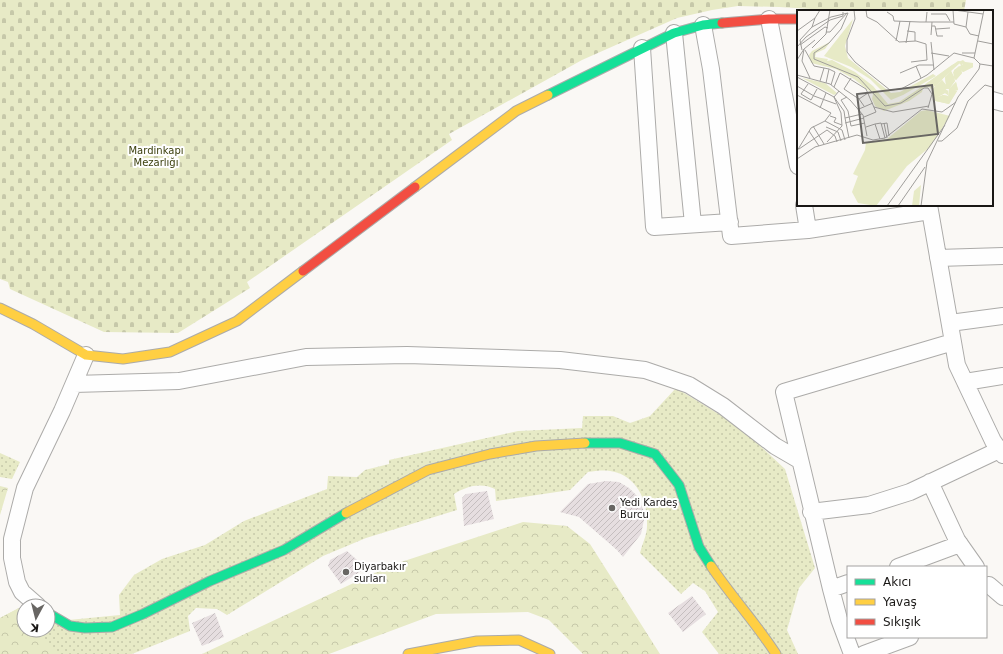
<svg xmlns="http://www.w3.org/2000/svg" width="1003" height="654" viewBox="0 0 1003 654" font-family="'DejaVu Sans',sans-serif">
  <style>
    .grass { fill: url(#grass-dots) }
    .cemetery { fill: url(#cemetery-stones) }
    .park { fill: url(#park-crowns) }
    .building { fill: url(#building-hatch) }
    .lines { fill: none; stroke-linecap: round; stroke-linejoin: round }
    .street-casing { stroke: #acaba9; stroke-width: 18 }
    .fast-casing { stroke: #acaba9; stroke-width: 11 }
    .slow-casing { stroke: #acaba9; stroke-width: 11 }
    .jam-casing { stroke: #acaba9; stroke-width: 11 }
    .street { stroke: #fefefe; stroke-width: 16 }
    .fast { stroke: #16e098; stroke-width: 9 }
    .slow { stroke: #ffcf43; stroke-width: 9 }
    .jam { stroke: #f24e42; stroke-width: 9 }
    .poi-dot { fill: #686663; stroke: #fff; stroke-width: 1.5 }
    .labels { text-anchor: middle; stroke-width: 4; stroke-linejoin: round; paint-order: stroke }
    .park-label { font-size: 10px; fill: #3b3f0c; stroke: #fff }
    .poi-label { font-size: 10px; fill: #191715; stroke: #fff; text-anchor: start }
    .inset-road { fill: none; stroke: #a09e9b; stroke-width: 1 }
    .view { fill: #686663; fill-opacity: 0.15; stroke: #686663; stroke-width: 2 }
    .inset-edge { fill: none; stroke: #191715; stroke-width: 2 }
  </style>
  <defs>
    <pattern id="grass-dots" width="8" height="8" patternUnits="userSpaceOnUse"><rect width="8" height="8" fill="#e7eac6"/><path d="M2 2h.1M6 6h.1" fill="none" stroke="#c6c8a9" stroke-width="1.8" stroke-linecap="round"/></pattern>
    <pattern id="cemetery-stones" width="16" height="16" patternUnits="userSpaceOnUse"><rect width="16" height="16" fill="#e7eac6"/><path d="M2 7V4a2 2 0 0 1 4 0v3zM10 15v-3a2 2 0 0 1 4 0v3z" fill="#c6c8a9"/></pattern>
    <pattern id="park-crowns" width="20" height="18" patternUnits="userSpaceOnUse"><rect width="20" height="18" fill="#e7eac6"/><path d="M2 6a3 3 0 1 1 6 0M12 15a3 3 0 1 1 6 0" fill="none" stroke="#c6c8a9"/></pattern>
    <pattern id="building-hatch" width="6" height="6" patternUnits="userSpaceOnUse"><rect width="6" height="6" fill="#e6dee0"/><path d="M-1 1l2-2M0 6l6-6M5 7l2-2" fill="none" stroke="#c5bebf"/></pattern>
  </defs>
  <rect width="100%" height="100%" fill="#faf8f5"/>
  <!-- grass -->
  <path class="grass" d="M676 388 740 427 785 469 815 568 799 588 787 630 798 654H719L702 632 718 612 705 591 693 583 681 594 640 553C642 544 647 535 647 526 648 501 637 475 610 471 603 470 595 471 588 472L570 490 496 501 495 489C481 482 466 486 454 494L457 510 366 538 323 556 227 615 217 609 196 608 188 616 190 631 132 654H0V618L19 608 24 610V630H48V622L120 615 119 595 134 575 162 559 205 545 244 521 327 489 328 476 357 477 365 470 389 464V460L518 431 582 428 583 416H613L630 423 650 416Z
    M0 453 20 462 12 479 0 477Z"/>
  <!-- cemetery -->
  <path class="cemetery" d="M0 0H966L964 11H844L779 7 738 6 712 10 677 18 582 60 449 134 452 140 247 282 250 288 178 333 104 332 10 289 8 282 0 279Z"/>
  <!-- park -->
  <path class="park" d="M0 486 8 488 0 515Z
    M523 522 567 526 590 544 660 654H583L549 620 528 612 436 614 329 654H202L392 565Z
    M19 608 24 614V630H37L57 654H0V618Z"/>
  <!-- building -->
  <path class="building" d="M606 481 619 482 629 488 637 496 643 509 644 520 641 534 623 557 617 550 579 517 560 512 588 484Z
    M487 491 494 519 464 526 462 498 466 494Z
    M347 551 366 568 341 584 328 566 330 560Z
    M692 596 706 614 683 632 668 613Z
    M215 613 224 637 202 646 192 623Z"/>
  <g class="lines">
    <defs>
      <path id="street" d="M769 19 798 166
        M703 25 711 69 731 236 808 230
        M674 33 693 224
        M642 48 654 227 730 222
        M992 100 1003 103
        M804 205 808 230 930 211
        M929 205 957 365 993 441 1003 455
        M938 258 1003 256
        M950 323 1003 316
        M965 382 1003 376
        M74 384 179 381 306 357 407 355 560 360 645 370 689 385 723 406 775 446 799 460
        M930 482 957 540 976 567
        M811 512 869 505 910 492 999 450
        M898 567 960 544
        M989 585 1003 597
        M831 589 848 583
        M38 606 22 592 17 582 12 558V539L25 488 62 411 86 355
        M852 654 839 619 831 589 784 392 953 342
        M864 654 910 637"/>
      <path id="fast" d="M548 95 674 33 703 25 722 23
        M585 443H620L655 454 679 485 699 547 711 566
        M48 613 70 626 85 628 112 627 143 614 210 581 284 550 346 513"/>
      <path id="slow" d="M415 187 516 111 548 95
        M0 308 33 324 86 355 123 359 170 352 237 321 303 271
        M346 513 428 470 490 454 536 446 585 443
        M711 566C731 596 756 623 776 654
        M408 654 477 641 519 640 550 654"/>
      <path id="jam" d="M722 23 769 19H798
        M303 271 415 187"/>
    </defs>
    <!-- street casing -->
    <use href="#street" class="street-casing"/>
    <!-- fast casing -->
    <use href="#fast" class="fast-casing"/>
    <!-- slow casing -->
    <use href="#slow" class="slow-casing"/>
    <!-- jam casing -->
    <use href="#jam" class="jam-casing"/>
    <!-- street -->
    <use href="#street" class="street"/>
    <!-- fast -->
    <use href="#fast" class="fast"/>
    <!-- slow -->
    <use href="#slow" class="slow"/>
    <!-- jam -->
    <use href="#jam" class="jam"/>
  </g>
  <!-- markers -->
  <g class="poi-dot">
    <circle cx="612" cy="508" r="4"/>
    <circle cx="346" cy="572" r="4"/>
  </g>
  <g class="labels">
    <!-- park labels -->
    <g class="park-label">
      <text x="156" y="154">Mardinkapı<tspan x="156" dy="12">Mezarlığı</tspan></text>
    </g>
    <!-- poi labels -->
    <g class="poi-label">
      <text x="620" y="506">Yedi Kardeş<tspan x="620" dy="12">Burcu</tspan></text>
      <text x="354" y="570">Diyarbakır<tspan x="354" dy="12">surları</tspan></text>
    </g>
  </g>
  <!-- overview -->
  <g transform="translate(797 10)">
    <rect width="196" height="196" fill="#faf8f5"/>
    <path d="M33 32 28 39 19 43 18 47 31 49 30 51 35 50 58 62 76 76 91 94 102 92 120 80 161 51 176 53V57L166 62 164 60 165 63 159 70 157 68 158 71 152 79H148L151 81V85L148 83 139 88 146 85 151 86V89L152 79 159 72 161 80 157 81H160L152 94 135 90 138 88H136L135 79 140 76 145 70 149 75 148 67 154 61 157 67 156 62 162 56 164 58 166 56V54L165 53V56L162 53 155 59 139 76 126 78 125 82 112 91 87 101 78 96 75 89 76 84 57 69 39 59 14 53 12 45 15 41Z" fill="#e7eac6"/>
    <path d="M124 175 122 196H115L117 181Z" fill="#e7eac6"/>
    <path d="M130 100 153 106 133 137 110 156 79 196 61 193 55 182 61 166 56 164 68 140 69 132 90 129 124 101Z" fill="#e7eac6"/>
    <path d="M56 9 48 36 51 48 94 83 103 82 136 64 139 66 106 85 94 90 73 69 54 57 27 46ZM166 50 170 54 176 53V57L166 62 164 60 165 63 159 70 157 68 158 71 152 79H148L151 81V85L148 83 139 88 146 85 151 86V89L152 79 159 72 161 80 157 81H160L152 94 138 91 135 79 145 70 149 75 148 67 154 61 157 67V60L166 54 163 53 134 79 130 73 155 55ZM5 68 28 73 40 83 37 85Z" fill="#e7eac6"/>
    <path class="inset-road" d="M57 0 58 9 50 30V42L58 52 93 80 104 79 130 65 157 43 177 48 183 54 182 59 161 87 130 152 124 196M69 0 70 7 80 12 102 32 119 31 129 34 130 50 114 52M86 0H115M156 0 157 14 169 17M157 0 186 4M90 2 96 6 97 11 123 12H129L130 2M171 2 169 17 173 24 182 26M134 4H149L153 11M129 12H135L134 25M135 12H157M135 16H138L140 26H146M15 17 34 7 51 3 44 19 32 33 17 43V49L61 67 88 96 104 93 127 78H131L135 84 131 98M139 19 153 18M0 21 18 8 23 0M110 21 118 22V31M29 22H33L50 3M99 31 103 11M181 31 196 34M134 32 137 60M109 33 113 11M3 35 28 17 31 18M0 37 9 27 33 10 46 6V2M15 38 29 24 33 0M7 39 18 30M5 40 3 30 15 17 18 8M8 40 17 56 32 59 29 73M134 43 152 46M165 43H178M177 48 187 0M0 50 7 39 5 51 13 68M183 54 196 56M119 56 124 68M32 59 38 62 34 75M103 63 122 55H136M0 65 33 74 53 90 66 105 70 126M0 67 37 87 44 103 45 116 30 132M54 68 47 79 62 89M23 71 27 58M11 74 4 84 14 90 20 79M0 76 17 86 39 94M37 77 43 63 69 79 79 102 67 107M42 81 37 87 47 101 48 108M0 85 34 103 28 111 14 118 0 141M50 87 44 90 51 101 54 116 68 113M67 96 62 89 71 83M77 97 96 102 132 96M23 98 29 83M62 99 76 93M33 106 39 108 37 112 45 115M28 111 45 120 48 130M48 113 67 108M87 113 90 128M78 114 84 113 88 128M84 114 90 113 92 126M16 116 27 134M29 117 41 122 44 131M69 117 78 114 83 129M12 121 22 136M52 128 48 108 65 104M141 131H145L160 118 171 91 188 75 195 77M2 139 30 120 38 126 40 132M0 149 18 137 60 125 76 130 88 128 125 99 145 102 159 92M90 196 148 115M101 196 128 157"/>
    <path class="view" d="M135 75 141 124 66 133 60 84Z"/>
    <rect width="196" height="196" class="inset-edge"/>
  </g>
  <!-- legend -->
  <rect x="847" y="566" width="140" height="72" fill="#ffffff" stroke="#a3a2a1"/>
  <rect x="855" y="579" width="20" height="6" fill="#16e098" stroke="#a3a2a1"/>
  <text x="883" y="586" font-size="12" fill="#191715">Akıcı</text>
  <rect x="855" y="599" width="20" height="6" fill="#ffcf43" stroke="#a3a2a1"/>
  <text x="883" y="606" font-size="12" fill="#191715">Yavaş</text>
  <rect x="855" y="619" width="20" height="6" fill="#f24e42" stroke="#a3a2a1"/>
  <text x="883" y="626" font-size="12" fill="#191715">Sıkışık</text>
  <!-- north arrow -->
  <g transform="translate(36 618) rotate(187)"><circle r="19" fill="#ffffff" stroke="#a3a2a1"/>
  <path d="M0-3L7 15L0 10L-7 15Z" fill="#686663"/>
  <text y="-6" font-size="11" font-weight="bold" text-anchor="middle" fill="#191715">K</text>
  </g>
</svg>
